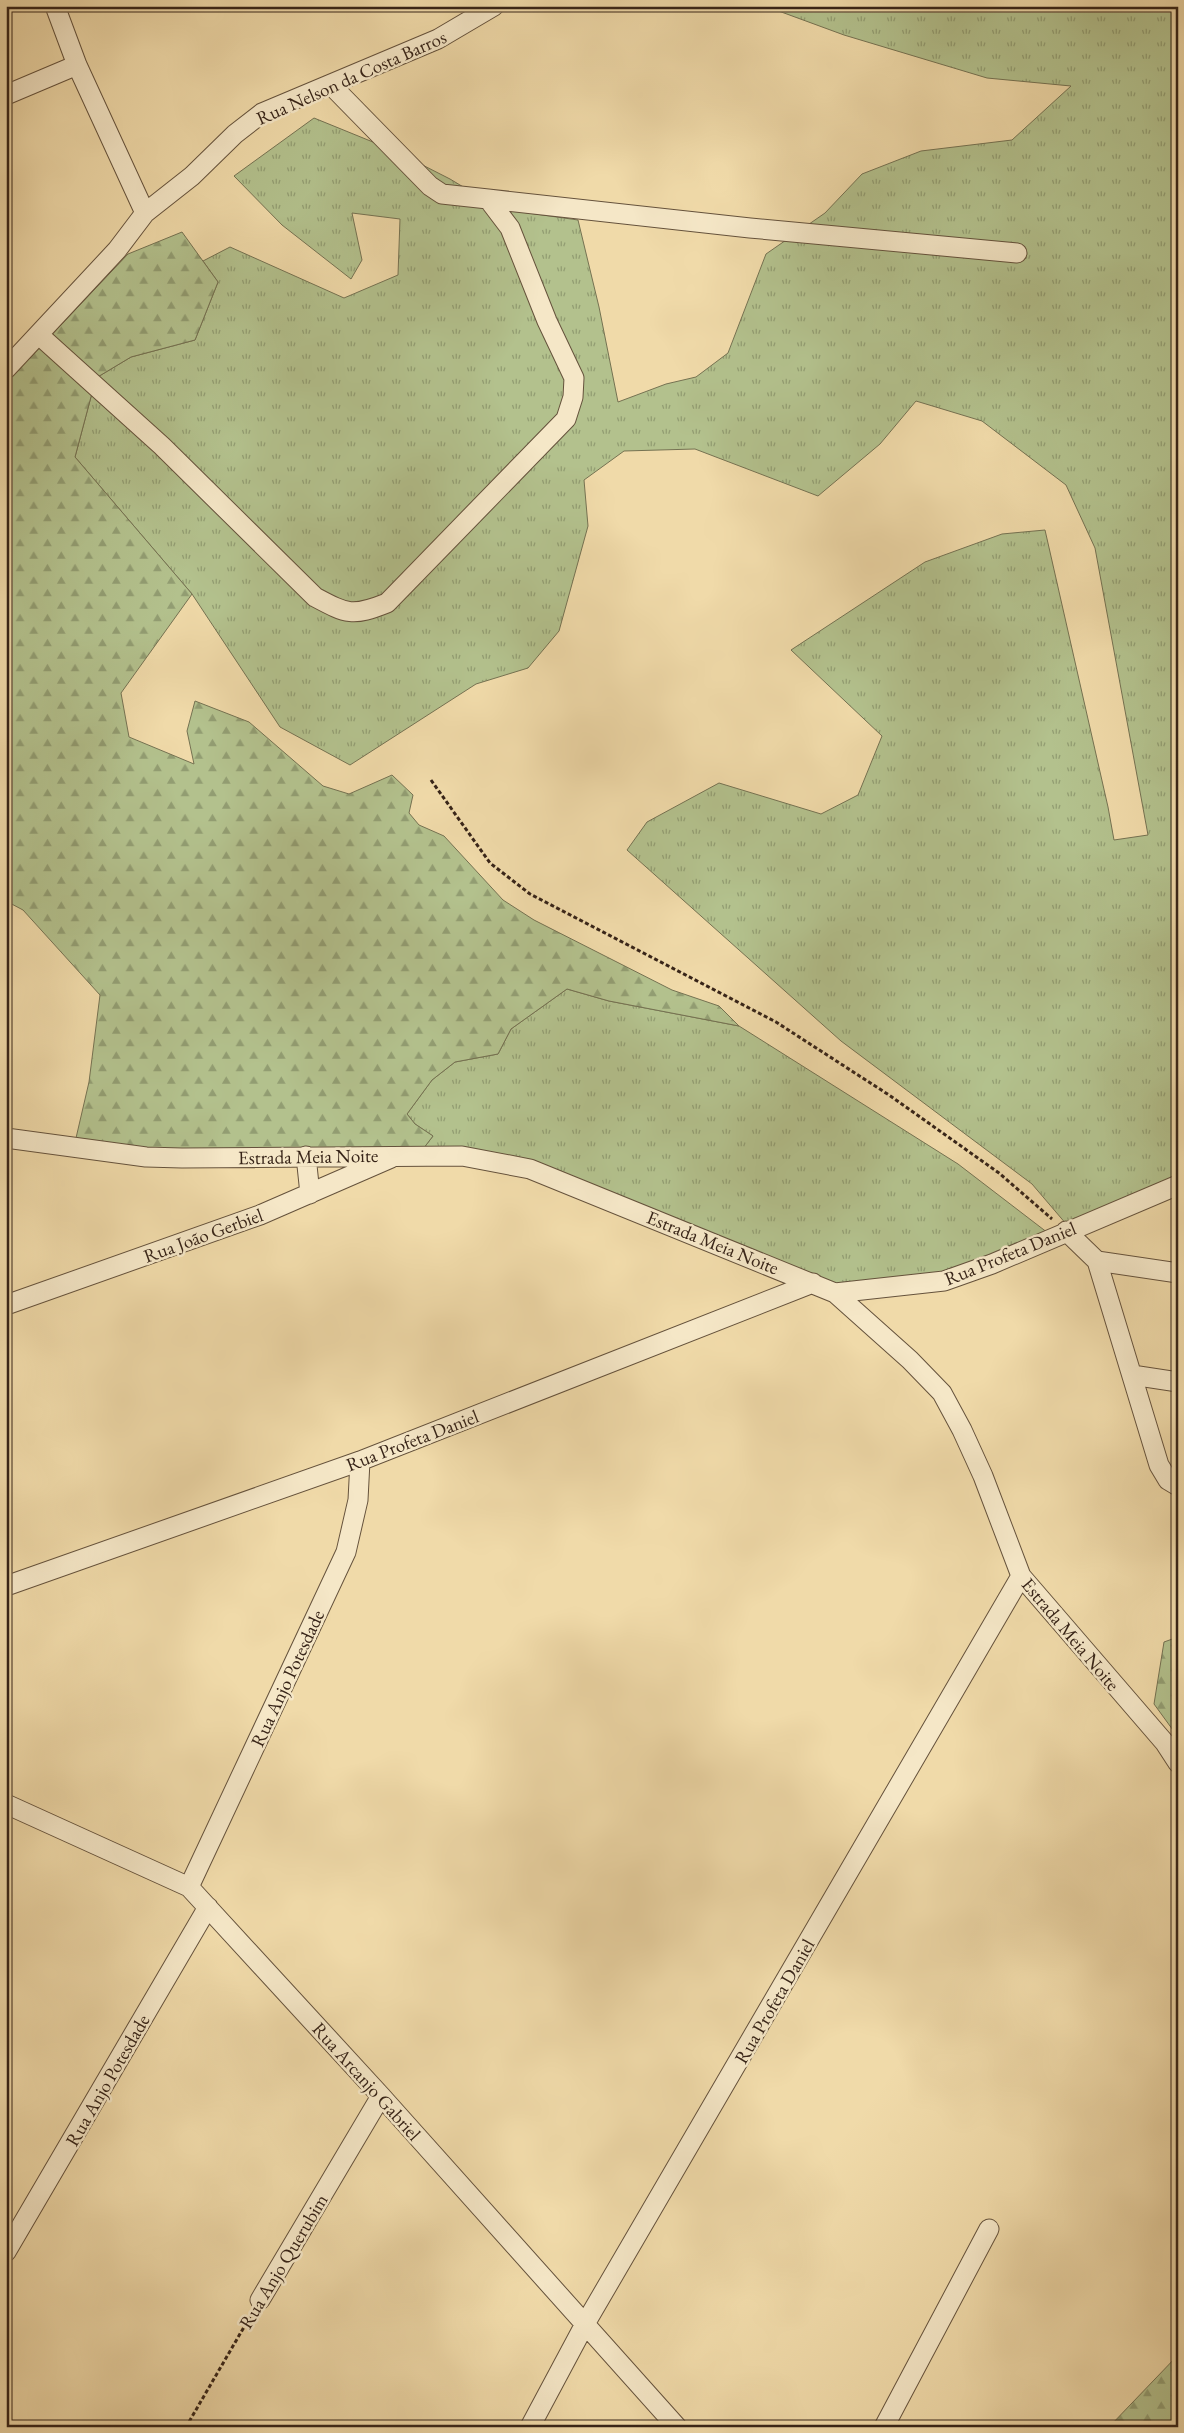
<svg xmlns="http://www.w3.org/2000/svg" width="1184" height="2433" viewBox="0 0 1184 2433" font-family="'EB Garamond',serif">
  <style>
    .grass { fill: url(#grass-tufts); stroke: #757252 }
    .forest { fill: url(#forest-firs); stroke: #757252 }
    .lines { fill: none; stroke-linecap: round; stroke-linejoin: round }
    .minor-casing { stroke: #65523c; stroke-width: 21 }
    .path { stroke: #372418; stroke-width: 3; stroke-dasharray: 4 2.5; stroke-linecap: butt }
    .minor { stroke: #f5e7c7; stroke-width: 19 }
    .labels { text-anchor: middle; stroke-width: 5; stroke-linejoin: round; paint-order: stroke }
    .street-label { font-size: 19px; fill: #372418; stroke: #f5e7c7 }
  </style>
  <defs>
    <pattern id="grass-tufts" width="24" height="20" patternUnits="userSpaceOnUse" patternTransform="scale(1.25)"><rect width="24" height="20" fill="#b3c18d"/><path d="M3 7l-1-3M5 7V3M7 7l1-3M15 17l-1-3M17 17v-4M19 17l1-3" fill="none" stroke="#929d72"/></pattern>
    <pattern id="forest-firs" width="22" height="20" patternUnits="userSpaceOnUse" patternTransform="scale(1.25)"><rect width="22" height="20" fill="#b3c18d"/><path d="M5 1l3.5 6h-7zM16 11l3.5 6h-7z" fill="#929d72"/></pattern>
  </defs>
  <rect width="100%" height="100%" fill="#f0daa9"/>
  <filter id="stains"><feTurbulence type="fractalNoise" baseFrequency=".004" numOctaves="4"/><feColorMatrix values="0 0 0 0 .2 0 0 0 0 .09 0 0 0 0 .02 0 0 0 .5 -.17"/></filter>
  <radialGradient id="worn" r=".72"><stop offset=".6" stop-color="#630" stop-opacity="0"/><stop offset="1" stop-color="#630" stop-opacity=".3"/></radialGradient>
  <!-- grass -->
  <path class="grass" d="M765 6H1178V1176L1067 1225 1032 1184 841 1041 627 850 647 822 719 783 821 814 858 795 882 736 791 650 925 562 1002 534 1045 530 1108 807 1114 840 1148 835 1095 548 1066 485 982 421 916 401 880 444 818 496 695 449 624 451 584 480 588 526 559 631 528 668 476 684 350 765 280 727 192 594 75 457 96 378 131 357 195 340 218 282 203 261 230 247 344 298 398 275 400 219 352 213 362 260 351 279 282 225 234 176 314 118 395 151 450 179 500 209 578 220 599 307 618 402 666 384 696 377 728 353 766 254 825 213 862 174 921 151 1012 140 1071 86 987 78 844 35Z
    M567 989 609 1001 739 1026 958 1164 1048 1233 938 1277 834 1287 515 1158 423 1149 433 1136 415 1124 407 1114 432 1080 455 1062 498 1054 511 1029Z"/>
  <!-- forest -->
  <path class="forest" d="M182 232 218 282 195 340 131 357 96 378 75 457 192 594 121 693 129 737 194 764 187 731 195 701 249 722 323 786 349 794 392 775 413 795 409 813 419 825 444 836 503 900 534 920 672 990 719 1006 739 1026 609 1001 567 989 511 1029 498 1054 455 1062 432 1080 407 1114 415 1124 433 1136 423 1149 184 1154 76 1138 89 1082 100 995 23 910 6 901V383L128 254Z
    M1178 1637V1737L1154 1704 1164 1642Z
    M1178 2355V2427H1109Z"/>
  <g class="lines">
    <defs>
      <path id="minor" d="M55 6 77 65 145 213
        M6 95 77 65
        M488 199 750 228 1017 253
        M39 335 162 446 315 597C347 614 352 617 387 603L566 419 573 397 574 378 547 321 510 228 488 199 442 194 430 186 331 85
        M6 369 117 250 145 213 192 176 235 134 262 113 438 39 494 6
        M6 1138 146 1157 182 1158 462 1156 530 1169 835 1293 910 1360 942 1393 962 1430 983 1476 1021 1576 1165 1743 1178 1763
        M306 1156 310 1194
        M1066 1231 1097 1261 1159 1465 1168 1480 1178 1486
        M1097 1261 1178 1273
        M835 1293 944 1281 992 1264 1178 1185
        M6 1305 260 1215 391 1158
        M1132 1375 1178 1382
        M6 1586 360 1461 813 1283
        M6 1804 189 1887 381 2096 677 2427
        M189 1887 346 1552 358 1500 360 1461
        M6 2252 208 1907
        M260 2300 381 2096
        M530 2427 585 2324 1021 1576
        M884 2427 989 2229"/>
    </defs>
    <!-- minor casing -->
    <use href="#minor" class="minor-casing"/>
    <!-- path -->
    <path class="path" d="M431 780 490 863 530 894 776 1022 889 1095 999 1173 1052 1219
      M186 2427 251 2315"/>
    <!-- minor -->
    <use href="#minor" class="minor"/>
  </g>
  <g class="labels">
    <!-- street labels -->
    <g class="street-label">
      <text transform="translate(351 77) rotate(-24)" y="7">Rua Nelson da Costa Barros</text>
      <text transform="translate(308 1156) rotate(-1)" y="7">Estrada Meia Noite</text>
      <text transform="translate(203 1235) rotate(-20)" y="7">Rua João Gerbiel</text>
      <text transform="translate(713 1242) rotate(22)" y="7">Estrada Meia Noite</text>
      <text transform="translate(1010 1253) rotate(-22)" y="7">Rua Profeta Daniel</text>
      <text transform="translate(412 1440) rotate(-21)" y="7">Rua Profeta Daniel</text>
      <text transform="translate(1071 1634) rotate(50)" y="7">Estrada Meia Noite</text>
      <text transform="translate(287 1678) rotate(-65)" y="7">Rua Anjo Potesdade</text>
      <text transform="translate(774 2001) rotate(-60)" y="7">Rua Profeta Daniel</text>
      <text transform="translate(107 2080) rotate(-60)" y="7">Rua Anjo Potesdade</text>
      <text transform="translate(367 2081) rotate(48)" y="7">Rua Arcanjo Gabriel</text>
      <text transform="translate(283 2261) rotate(-59)" y="7">Rua Anjo Querubim</text>
    </g>
  </g>
  <!-- margin -->
  <rect width="1184" height="2433" fill="none" stroke="#f0daa9" stroke-width="25"/>
  <rect x="8" y="8" width="1169" height="2418" fill="none" stroke="#372418" stroke-width="2.5"/>
  <rect x="12" y="12" width="1159" height="2408" fill="none" stroke="#372418"/>
  <rect width="100%" height="100%" filter="url(#stains)"/>
  <rect width="100%" height="100%" fill="url(#worn)"/>
</svg>
